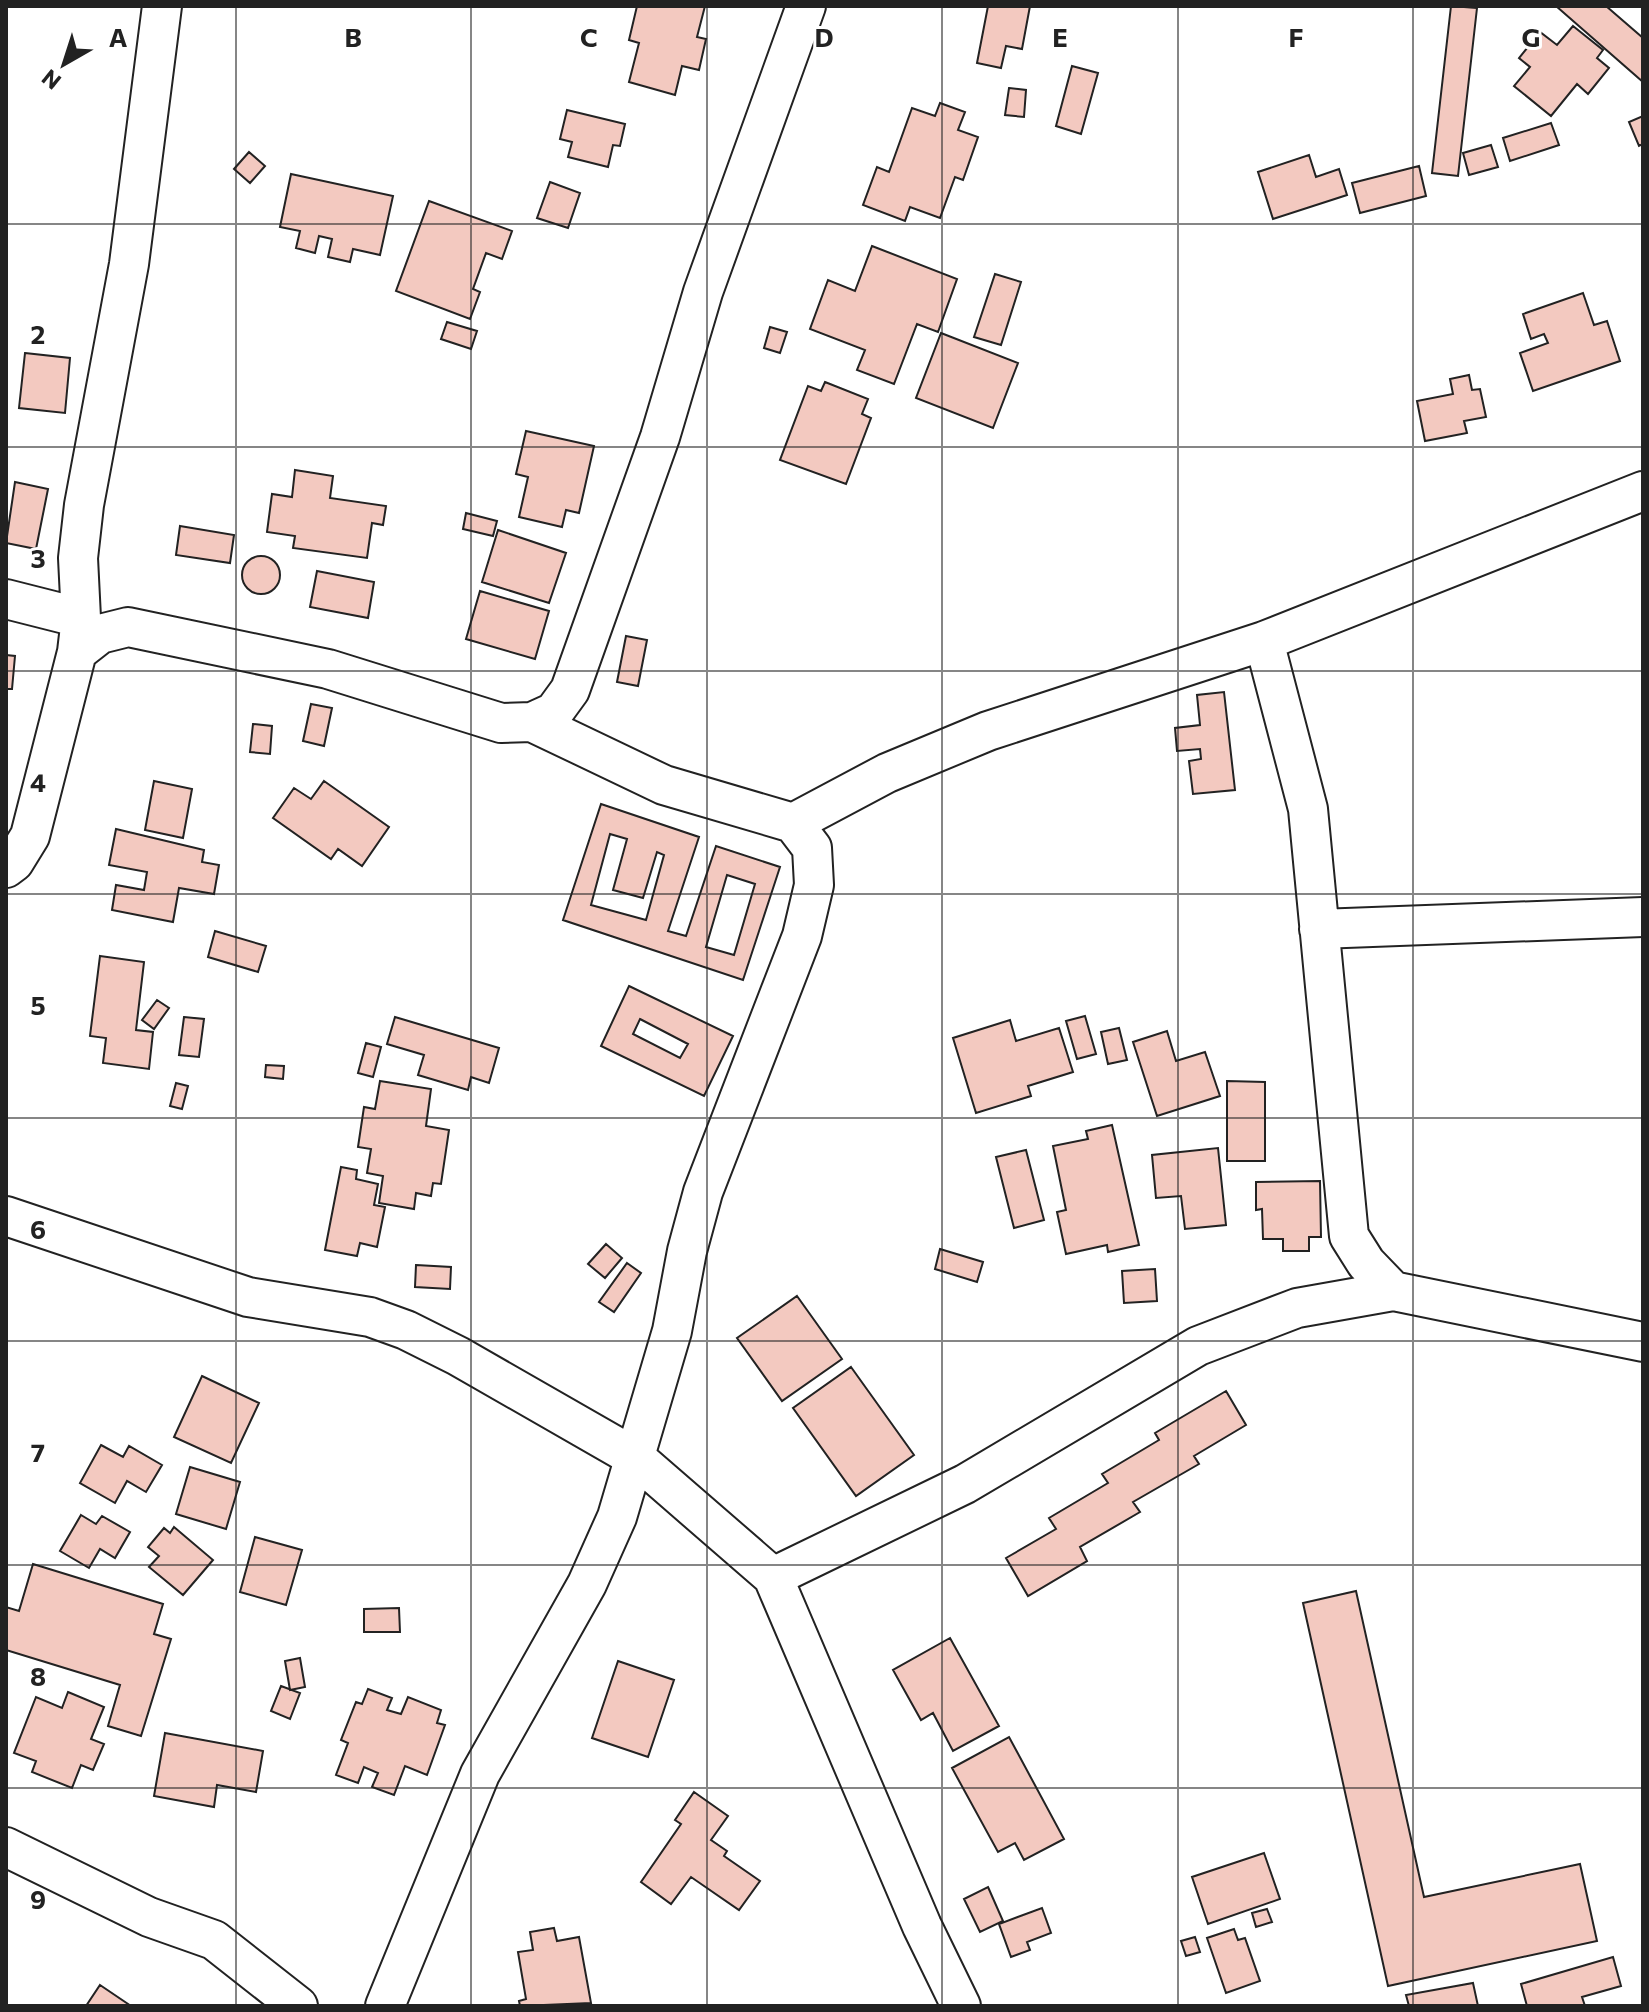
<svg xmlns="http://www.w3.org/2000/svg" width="1649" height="2012" viewBox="0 0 1649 2012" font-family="Commissioner,sans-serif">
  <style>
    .building { fill: #f3c9c0; stroke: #222; stroke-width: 2; fill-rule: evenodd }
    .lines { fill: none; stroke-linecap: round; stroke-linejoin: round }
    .minor-casing { stroke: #222; stroke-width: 42 }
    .minor { stroke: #fff; stroke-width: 38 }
    .grid { fill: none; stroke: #222; stroke-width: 2; stroke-opacity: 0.55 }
    .grid-label { font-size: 26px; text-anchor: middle; font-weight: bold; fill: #222; stroke: #fff; stroke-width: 6; stroke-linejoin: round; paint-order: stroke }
  </style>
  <rect width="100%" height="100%" fill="#fff"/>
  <!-- building -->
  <path class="building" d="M637 6H705L697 37 706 39 699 70 682 66 675 95 629 82 639 43 629 40Z
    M988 6H1030L1022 49 1006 46 1001 68 977 63Z
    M1451 6 1477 8 1458 176 1432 173Z
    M1556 6H1606L1643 38V82Z
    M1573 26 1603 50 1597 58 1609 68 1588 94 1577 84 1551 116 1514 86 1530 67 1519 58 1540 32 1557 45Z
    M1072 66 1098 73 1081 134 1056 126Z
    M1009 88 1026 90 1024 117 1005 115Z
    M940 103 965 112 958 130 978 137 963 180 955 177 940 218 910 207 905 221 863 205 877 167 889 172 912 108 935 116Z
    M567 110 625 124 620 146 613 145 608 167 568 157 572 142 560 139Z
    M1643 116V144L1639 146 1629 122Z
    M1551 123 1559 145 1510 161 1503 138Z
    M1491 145 1498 167 1469 175 1463 153Z
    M249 152 265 166 250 183 234 169Z
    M1309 155 1316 177 1339 169 1347 195 1273 219 1258 172Z
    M1419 166 1426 196 1360 213 1352 183Z
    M291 174 393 196 380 255 353 249 350 262 328 257 332 239 319 236 315 253 296 248 300 231 280 227Z
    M550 182 580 193 568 228 537 218Z
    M429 201 512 231 502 259 486 253 473 289 480 292 470 319 396 291Z
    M872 246 957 279 938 332 917 324 894 384 857 370 865 350 810 329 828 280 855 291Z
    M995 274 1021 282 1001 345 974 337Z
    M1583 293 1594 325 1607 321 1620 361 1533 391 1520 353 1548 343 1544 334 1531 339 1523 314Z
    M447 322 477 331 471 349 441 339Z
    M770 327 787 332 780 353 764 348Z
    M941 333 1018 363 993 428 916 398Z
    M25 353 70 358 65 413 19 408Z
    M1469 375 1472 390 1480 389 1486 417 1464 421 1467 433 1425 441 1417 401 1453 394 1450 379Z
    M825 382 868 399 862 414 871 418 846 484 780 460 808 386 821 391Z
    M526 431 594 446 579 513 566 510 562 527 519 517 528 477 516 474Z
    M295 470 333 476 330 498 386 506 383 525 372 523 367 558 293 548 295 536 267 532 272 494 292 497Z
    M15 482 48 489 36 549 6 543Z
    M466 513 497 521 493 536 463 529Z
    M180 526 234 535 230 563 176 555Z
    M498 530 566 553 549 603 482 582Z
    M242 575a19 19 0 1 1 38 0a19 19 0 1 1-38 0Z
    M317 571 374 582 368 618 310 607Z
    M480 591 549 611 535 659 466 639Z
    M626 636 647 640 638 686 617 682Z
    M6 655 15 656 12 689H6Z
    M1224 692 1235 790 1193 794 1189 761 1201 759 1200 749 1177 751 1175 728 1200 725 1197 695Z
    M311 704 332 708 324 746 303 741Z
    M253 724 272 726 270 754 250 752Z
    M154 781 192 789 183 838 145 830Z
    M324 781 389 827 362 866 338 849 331 859 273 818 294 788 311 799Z
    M601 804 699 837 668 931 686 936 716 846 780 867 743 980 563 920ZM610 834 627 839 613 890 643 898 657 852 664 855 646 920 591 905ZM727 875 755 884 734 955 706 947Z
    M116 829 204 850 202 862 219 865 214 894 179 888 173 922 112 910 116 885 144 890 147 872 109 865Z
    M215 931 266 946 258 972 208 957Z
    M100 956 144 962 136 1030 153 1032 149 1069 103 1063 106 1038 90 1036Z
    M629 986 733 1036 704 1096 601 1046ZM640 1019 688 1044 680 1058 633 1034Z
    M157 1000 169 1008 154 1029 142 1020Z
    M1085 1016 1096 1054 1077 1059 1066 1021Z
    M184 1017 204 1019 199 1057 179 1055Z
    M395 1017 499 1048 489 1083 471 1077 468 1090 418 1075 424 1055 387 1044Z
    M1010 1020 1016 1041 1059 1028 1073 1072 1028 1086 1031 1096 976 1113 953 1038Z
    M1119 1028 1127 1060 1108 1064 1101 1032Z
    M1167 1031 1176 1061 1205 1052 1220 1096 1157 1116 1133 1042Z
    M366 1043 381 1047 373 1077 358 1073Z
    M266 1065 284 1066 283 1079 265 1077Z
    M380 1081 431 1089 426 1126 449 1130 441 1184 433 1183 431 1196 416 1193 414 1209 379 1203 383 1176 367 1173 371 1149 358 1147 364 1107 375 1109Z
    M1227 1081 1265 1082V1161H1227Z
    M176 1083 188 1086 182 1109 170 1106Z
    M1112 1125 1139 1245 1108 1252 1107 1245 1066 1254 1057 1212 1066 1210 1053 1146 1088 1139 1086 1131Z
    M1218 1148 1226 1225 1185 1229 1181 1196 1156 1198 1152 1155Z
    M1026 1150 1044 1220 1014 1228 996 1157Z
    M341 1167 357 1170 356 1179 378 1184 374 1205 385 1207 377 1247 360 1243 357 1256 325 1250Z
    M1320 1181 1321 1237H1309V1251H1283V1239H1263L1262 1209 1256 1210V1182Z
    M606 1244 622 1258 605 1278 588 1264Z
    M940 1249 983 1262 977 1282 935 1269Z
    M627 1263 641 1273 614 1312 599 1302Z
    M416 1265 451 1267 450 1289 415 1287Z
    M1155 1269 1157 1301 1124 1303 1122 1271Z
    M797 1296 842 1359 782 1401 737 1338Z
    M851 1367 914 1455 856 1496 793 1408Z
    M202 1376 259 1403 231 1463 174 1437Z
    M1226 1391 1246 1425 1194 1456 1199 1464 1133 1502 1140 1512 1080 1547 1087 1561 1028 1596 1006 1558 1056 1529 1049 1518 1108 1483 1102 1474 1159 1440 1155 1433Z
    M101 1445 123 1457 129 1446 162 1465 146 1492 127 1481 115 1503 80 1483Z
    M190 1467 240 1482 226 1529 176 1514Z
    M81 1515 96 1524 102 1516 130 1532 115 1558 100 1549 89 1568 60 1551Z
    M174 1527 213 1560 183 1595 149 1567 159 1556 148 1547 164 1528 170 1533Z
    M255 1537 302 1550 286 1605 240 1592Z
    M33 1564 163 1604 154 1634 171 1639 141 1736 108 1726 120 1685 6 1650V1607L19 1611Z
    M1356 1591 1424 1897 1580 1864 1597 1941 1388 1986 1303 1603Z
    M399 1608 400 1632H364V1609Z
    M950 1638 999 1726 953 1751 933 1713 921 1720 893 1670Z
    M300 1658 305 1687 290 1690 285 1661Z
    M618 1661 674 1680 648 1757 592 1738Z
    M281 1686 300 1693 290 1719 271 1711Z
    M368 1689 392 1698 387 1710 401 1714 408 1697 441 1710 437 1723 445 1725 427 1775 405 1766 394 1795 372 1787 378 1773 364 1767 358 1783 336 1775 348 1743 341 1740 356 1702 362 1704Z
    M68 1692 104 1707 91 1739 104 1744 93 1770 81 1765 72 1788 32 1772 36 1761 14 1753 36 1697 62 1708Z
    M165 1733 263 1751 256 1792 217 1785 214 1807 154 1796Z
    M1009 1737 1064 1839 1024 1860 1015 1843 998 1852 952 1768Z
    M694 1792 728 1816 711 1840 727 1851 724 1856 760 1881 739 1910 691 1877 671 1904 641 1882 681 1824 675 1820Z
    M1264 1853 1280 1899 1208 1924 1192 1877Z
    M988 1887 1003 1921 980 1932 964 1899Z
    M1042 1908 1051 1933 1027 1942 1030 1950 1011 1957 999 1924Z
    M1267 1909 1272 1922 1256 1927 1252 1913Z
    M554 1928 557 1941 579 1937 591 2003 520 2006 519 2001 526 1999 518 1952 533 1950 530 1932Z
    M1234 1929 1238 1940 1245 1938 1260 1981 1226 1993 1207 1938Z
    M1195 1937 1200 1952 1186 1956 1181 1941Z
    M1613 1957 1621 1986 1582 1997 1585 2006H1527L1521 1984Z
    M1473 1983 1478 2006H1409L1406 1995Z
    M100 1985 131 2006H86Z"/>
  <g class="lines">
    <defs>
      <path id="minor" d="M6 599 81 618
        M1264 641 1308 809 1349 1236 1366 1263 1393 1291
        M77 652 81 618 78 558 84 505 129 264 162 6
        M793 823 887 773 988 731 1264 641 1643 491
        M6 868 14 862 30 836 77 652 100 634 128 627 328 669 501 723 532 722 554 712 570 690 660 437 703 292 806 6
        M1319 929 1643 917
        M6 1216 248 1297 370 1317 406 1330 458 1356 636 1458 773 1577 922 1926 961 2006
        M773 1577 965 1484 1198 1346 1297 1308 1393 1291 1643 1342
        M6 1847 149 1917 214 1940 298 2006
        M385 2006 480 1774 587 1584 617 1517 672 1331 687 1251 703 1192 802 936 814 885 812 848 793 823 664 785 532 722"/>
    </defs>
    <!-- minor casing -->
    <use href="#minor" class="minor-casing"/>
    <!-- minor -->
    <use href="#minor" class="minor"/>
  </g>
  <!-- grid -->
  <path class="grid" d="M236 6V2006M471 6V2006M707 6V2006M942 6V2006M1178 6V2006M1413 6V2006M6 224H1643M6 447H1643M6 671H1643M6 894H1643M6 1118H1643M6 1341H1643M6 1565H1643M6 1788H1643"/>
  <g class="grid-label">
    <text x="118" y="47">A</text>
    <text x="353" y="47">B</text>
    <text x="589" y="47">C</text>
    <text x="824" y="47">D</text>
    <text x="1060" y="47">E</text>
    <text x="1296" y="47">F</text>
    <text x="1531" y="47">G</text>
    <text x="38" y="344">2</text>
    <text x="38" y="568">3</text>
    <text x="38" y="792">4</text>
    <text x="38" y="1015">5</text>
    <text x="38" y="1239">6</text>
    <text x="38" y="1462">7</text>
    <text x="38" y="1686">8</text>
    <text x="38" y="1909">9</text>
  </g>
  <!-- border -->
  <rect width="1649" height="2012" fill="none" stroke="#222222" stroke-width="16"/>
  <!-- north arrow -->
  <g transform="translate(64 64) rotate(219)" stroke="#ffffff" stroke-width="6" paint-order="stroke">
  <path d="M0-6L14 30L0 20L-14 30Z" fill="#222222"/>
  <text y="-12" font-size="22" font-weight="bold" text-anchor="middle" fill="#222222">N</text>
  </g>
</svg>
